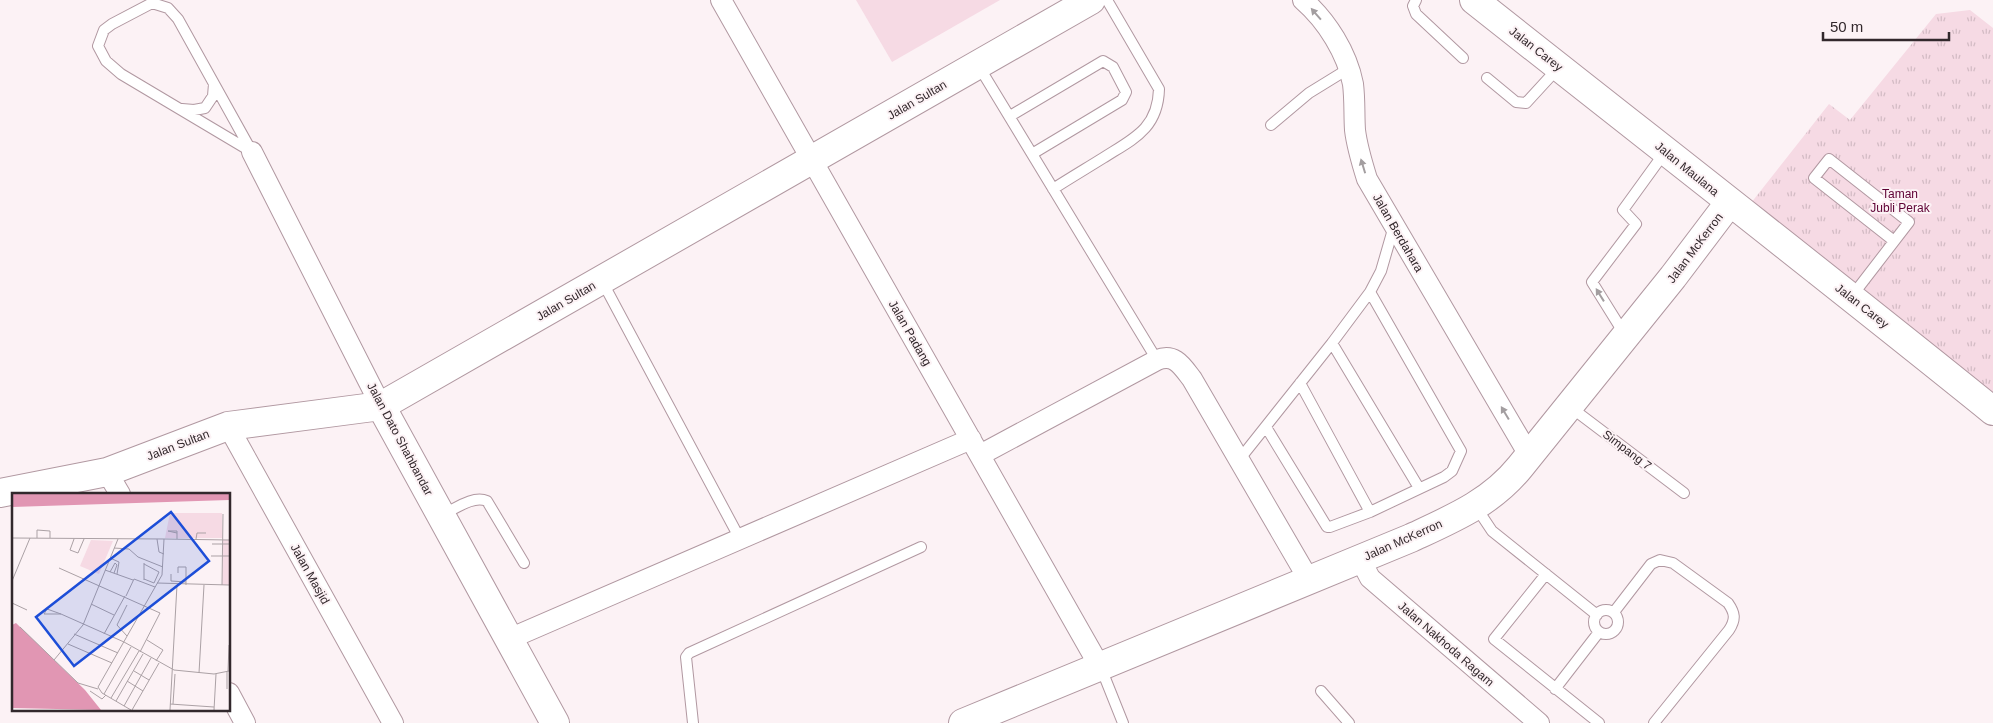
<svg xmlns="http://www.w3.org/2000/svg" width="1993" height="723" viewBox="0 0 1993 723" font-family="Arial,sans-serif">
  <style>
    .green { fill: #f6dae4 }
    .park { fill: url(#park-tufts) }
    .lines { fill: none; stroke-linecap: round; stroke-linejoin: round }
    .lane-casing { stroke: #b198a1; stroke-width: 12 }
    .street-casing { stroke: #b198a1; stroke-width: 22 }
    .secondary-casing { stroke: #b198a1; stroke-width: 30 }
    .lane { stroke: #fff; stroke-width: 10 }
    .street { stroke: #fff; stroke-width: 20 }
    .secondary { stroke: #fff; stroke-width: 28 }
    .oneway { fill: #a39ea0 }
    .labels { text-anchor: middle; stroke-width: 4; stroke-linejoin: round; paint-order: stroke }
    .street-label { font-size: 12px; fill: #32282c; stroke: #fcf2f5 }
    .park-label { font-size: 12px; fill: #5e0235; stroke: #fcf2f5 }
    .inset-road { fill: none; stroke: #aba1a5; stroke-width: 1 }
    .view { fill: #1d4ed8; fill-opacity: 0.15; stroke: #1d4ed8; stroke-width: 2.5 }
    .inset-edge { fill: none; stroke: #32282c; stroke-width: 2.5 }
  </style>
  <defs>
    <pattern id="park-tufts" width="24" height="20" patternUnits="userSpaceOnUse" patternTransform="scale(1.25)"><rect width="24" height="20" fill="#f6dae4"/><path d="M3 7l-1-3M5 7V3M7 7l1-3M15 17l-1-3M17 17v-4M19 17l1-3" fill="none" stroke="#d3bbc4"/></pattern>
  </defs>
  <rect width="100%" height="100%" fill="#fcf2f5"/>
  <!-- green -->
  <path class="green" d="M856 0H1000L892 62Z"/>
  <!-- park -->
  <path class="park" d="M1970 10 1993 28V394L1751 203 1829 104 1850 120 1936 14Z"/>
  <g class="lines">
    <defs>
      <path id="lane" d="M1416 0 1413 6 1416 14 1463 58
        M152 3 168 8 178 19 252 152 121 74 106 61 98 46 104 30 112 24Z
        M978 65 1157 360
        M1487 78 1516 102 1526 103 1559 67
        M182 109 194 110 205 108 213 96 214 84
        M1010 116 1103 61 1113 67 1126 92 1122 100 1032 154
        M1271 125 1309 93 1348 69
        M1053 189C1070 178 1087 168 1103 158 1133 139 1158 129 1159 89L1107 0
        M602 281 740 539
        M1852 296 1909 222 1829 159 1814 178 1894 241
        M1625 335 1592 282 1636 224 1623 210 1665 152
        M1332 343 1419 488
        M1300 383 1370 512
        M1569 406 1684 493
        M1266 427 1327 527H1330L1370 512 1444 477 1452 471 1461 451 1370 292
        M1239 460 1332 343 1370 292 1381 271 1394 226
        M1476 507 1492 531 1597 615
        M442 515C455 509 473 495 487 501L524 563
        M1546 574 1494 639 1599 723
        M1594 622a12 12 0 1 1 24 0a12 12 0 1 1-24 0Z
        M1614 612 1651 564 1660 560 1673 563 1728 603C1735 613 1736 619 1729 630L1654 723
        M1101 668 1123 723
        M1555 689 1599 632
        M1321 691 1349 723
        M693 723 686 657 689 653 921 547"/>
      <path id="street" d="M721 0 1100 667
        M1303 0C1327 21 1347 53 1353 84 1355 100 1354 115 1355 130 1357 147 1362 163 1367 179L1529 455
        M252 152 381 406
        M228 426 393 723
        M980 455 1157 360C1175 353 1182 366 1192 379L1309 580
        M107 472 120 494
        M1360 559 1370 578 1539 723
        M509 639 971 439
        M229 693 245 723"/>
      <path id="secondary" d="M1474 0C1647 137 1821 272 1993 411
        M381 406 555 723
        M0 493 107 472 228 426 381 406 1091 0
        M963 723 1411 538C1452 519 1491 503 1520 467L1673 277 1729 203"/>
    </defs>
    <!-- lane casing -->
    <use href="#lane" class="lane-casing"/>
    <!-- street casing -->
    <use href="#street" class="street-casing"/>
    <!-- secondary casing -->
    <use href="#secondary" class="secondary-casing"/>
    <!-- lane -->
    <use href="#lane" class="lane"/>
    <!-- street -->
    <use href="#street" class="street"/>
    <!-- secondary -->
    <use href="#secondary" class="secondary"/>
  </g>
  <!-- one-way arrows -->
  <defs><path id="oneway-solid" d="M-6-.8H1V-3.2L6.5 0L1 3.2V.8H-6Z" transform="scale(1.25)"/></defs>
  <g class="oneway">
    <use href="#oneway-solid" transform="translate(1316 14) rotate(-131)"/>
    <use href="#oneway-solid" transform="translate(1363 166) rotate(-107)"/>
    <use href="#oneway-solid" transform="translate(1600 295) rotate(-122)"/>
    <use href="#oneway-solid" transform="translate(1505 413) rotate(-121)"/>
  </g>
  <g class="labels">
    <!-- street labels -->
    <g class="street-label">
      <text transform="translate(1536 49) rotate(38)" y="4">Jalan Carey</text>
      <text transform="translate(917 100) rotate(-30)" y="4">Jalan Sultan</text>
      <text transform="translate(1687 169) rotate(39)" y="4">Jalan Maulana</text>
      <text transform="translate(1398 233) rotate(60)" y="4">Jalan Berdahara</text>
      <text transform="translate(1695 248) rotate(-53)" y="4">Jalan McKerron</text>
      <text transform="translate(566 301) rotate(-30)" y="4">Jalan Sultan</text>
      <text transform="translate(1862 306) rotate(38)" y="4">Jalan Carey</text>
      <text transform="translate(910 333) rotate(60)" y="4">Jalan Padang</text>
      <text transform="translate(400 439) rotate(62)" y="4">Jalan Dato Shahbandar</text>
      <text transform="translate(178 445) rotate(-21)" y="4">Jalan Sultan</text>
      <text transform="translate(1627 450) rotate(37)" y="4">Simpang 7</text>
      <text transform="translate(1403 540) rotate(-24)" y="4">Jalan McKerron</text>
      <text transform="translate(310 574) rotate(61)" y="4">Jalan Masjid</text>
      <text transform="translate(1446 644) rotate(41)" y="4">Jalan Nakhoda Ragam</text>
    </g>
    <!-- park labels -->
    <g class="park-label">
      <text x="1900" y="198">Taman<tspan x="1900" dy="14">Jubli Perak</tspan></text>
    </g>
  </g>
  <!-- overview -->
  <g transform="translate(12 493)">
    <rect width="218" height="218" fill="#fcf2f5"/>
    <path d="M79 47 101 48 87 81 68 73Z" fill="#f6dae4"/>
    <path d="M158 20H210V45H153ZM211 47H217V92H210Z" fill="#f6dae4"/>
    <path d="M0 1H217V7L0 14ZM4 130 73 197 89 217 0 215V132Z" fill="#e196b3"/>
    <path class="inset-road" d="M165 40 156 38H165V46M0 45 152 46M25 45V37L38 38V45M62 46 58 57 66 60 72 46M145 46 147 59 152 61M184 46 185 40H194M200 51H217M102 55 117 56 126 64 151 74M199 63H217M98 65 107 69 105 81M132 70V87M132 71 147 79 142 90 132 86M47 75 148 120 128 159M93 77 121 87M98 79 103 70 105 72 102 80M166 80V74H174V92M159 81V88L174 89M0 88 18 45M145 90 217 92M210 92 211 21M114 103 122 86 143 94M0 110 15 117M79 111 102 122M115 112 105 132 115 143M49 121H32L35 116 49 121 112 149 162 177 202 181 217 178M8 134 66 190 86 196M62 141 106 160M92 141 113 103M135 147 151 157 144 168M56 151 100 170M42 167 71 132 106 46M122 178 137 187M215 178V196M216 178 217 152M187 180 192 92M115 188 131 198M78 198 90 206 94 202M92 201 119 154M99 205 127 158M104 208 131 161M158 211 202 214M161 211 163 181M112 213 139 165M119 217 90 200 86 194 150 82 152 46 217 47M120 217 147 170M158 217 165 92M202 217 204 181"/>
    <path class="view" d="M159 19 197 68 62 173 24 124Z"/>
    <rect width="218" height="218" class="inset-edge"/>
  </g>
  <!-- scale -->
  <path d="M1823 32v8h126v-8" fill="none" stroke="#32282c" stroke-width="2.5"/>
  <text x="1830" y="32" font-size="15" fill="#32282c" stroke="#fcf2f5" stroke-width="4" paint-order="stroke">50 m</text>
</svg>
